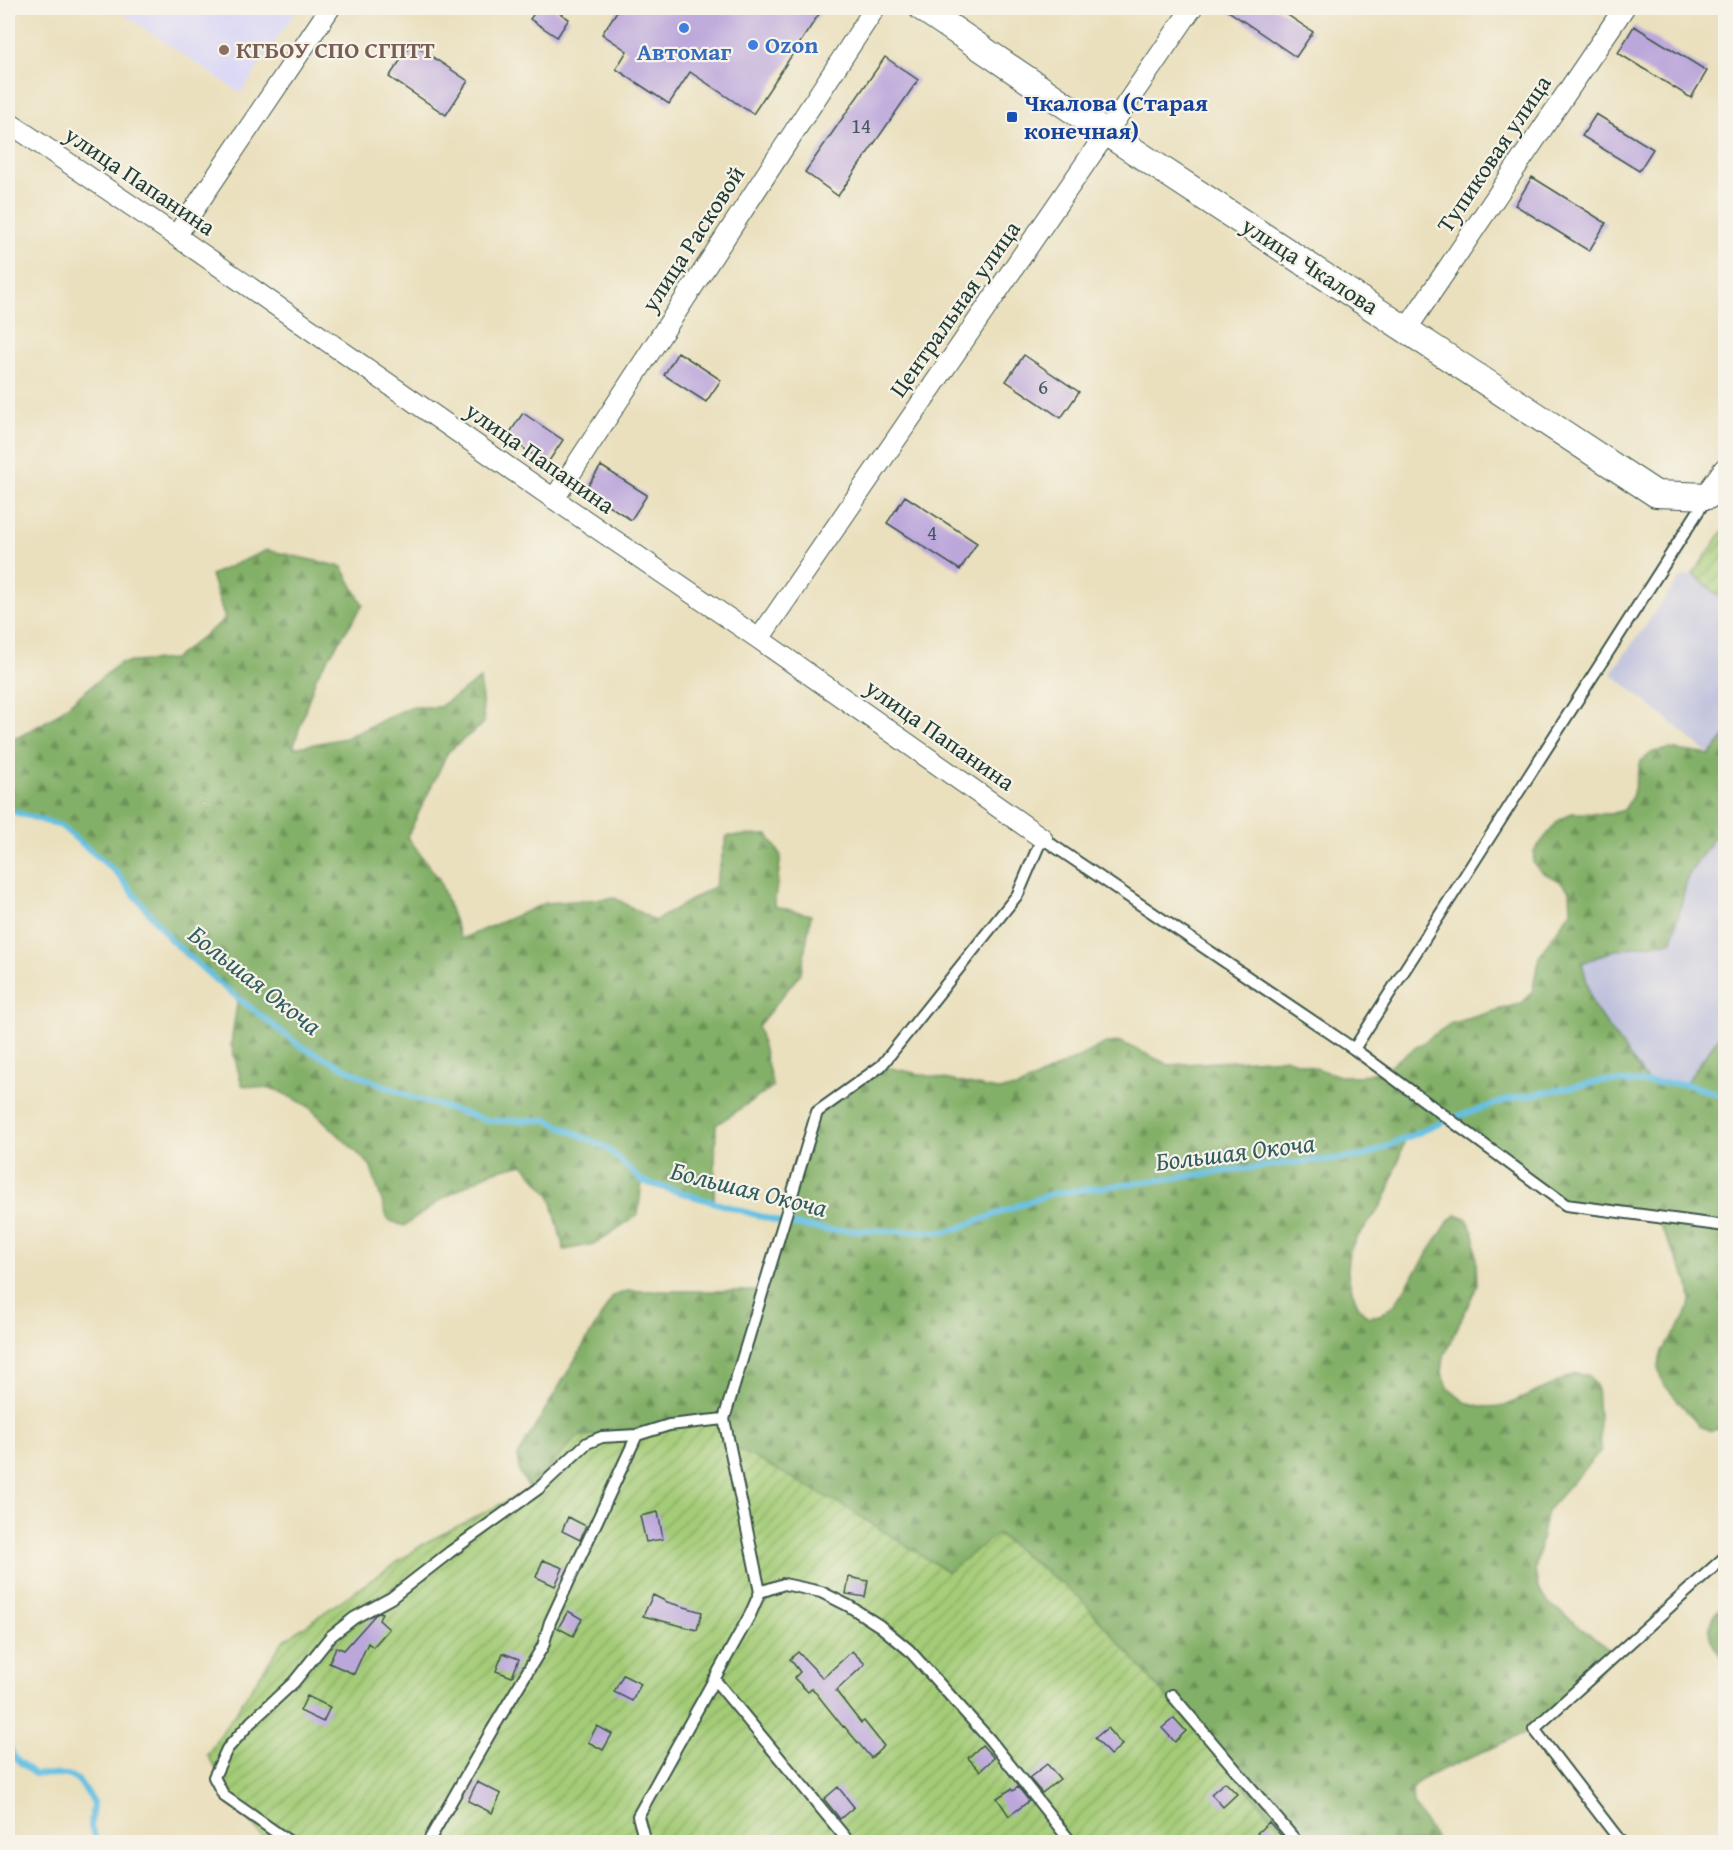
<svg xmlns="http://www.w3.org/2000/svg" width="1733" height="1850" viewBox="0 0 1733 1850" font-family="'Gentium Book Plus',serif">
  <style>
    .built { fill: #d9d6f7 }
    .industrial { fill: #c0c2dd }
    .forest { fill: url(#forest-firs); stroke: #51764e; stroke-width: 1.5 }
    .garden { fill: url(#garden-furrows); stroke: #628456; stroke-width: 1.5 }
    .lines { fill: none; stroke-linecap: round; stroke-linejoin: round }
    .stream { stroke: #65c0e3; stroke-width: 6 }
    .building { fill: #bca7db }
    .service-casing { stroke: #3d5549; stroke-width: 14 }
    .minor-casing { stroke: #3d5549; stroke-width: 22 }
    .tertiary-casing { stroke: #3d5549; stroke-width: 28 }
    .service { stroke: #fff; stroke-width: 10 }
    .minor { stroke: #fff; stroke-width: 20 }
    .tertiary { stroke: #fff; stroke-width: 26 }
    .shop-dot { fill: #3f7fe0; stroke: #f7f3e8; stroke-width: 2 }
    .education-dot { fill: #8d6e63; stroke: #f7f3e8; stroke-width: 2 }
    .transit-dot { fill: #1a4fb4; stroke: #f7f3e8; stroke-width: 2 }
    .labels { text-anchor: middle; stroke-width: 4.5; stroke-linejoin: round; paint-order: stroke }
    .number-label { font-size: 21px; fill: #46585e }
    .shop-label { font-size: 24px; font-weight: bold; fill: #366cbe; stroke: #f7f3e8; text-anchor: start }
    .education-label { font-size: 24px; font-weight: bold; fill: #785e54; stroke: #f7f3e8; text-anchor: start }
    .transit-label { font-size: 24px; font-weight: bold; fill: #164399; stroke: #f7f3e8; text-anchor: start }
    .street-label { font-size: 24px; fill: #1f3d34; stroke: #f7f3e8 }
    .water-label { font-size: 26px; font-style: italic; fill: #305e60; stroke: #f7f3e8 }
  </style>
  <defs>
    <pattern id="forest-firs" width="22" height="20" patternUnits="userSpaceOnUse" patternTransform="scale(1.5)"><rect width="22" height="20" fill="#83b068"/><path d="M5 1l3.5 6h-7zM16 11l3.5 6h-7z" fill="#6b9056"/></pattern>
    <pattern id="garden-furrows" width="10" height="10" patternUnits="userSpaceOnUse" patternTransform="scale(1.5)"><rect width="10" height="10" fill="#a4cc77"/><path d="M-1 1l2-2M0 10L10 0M9 11l2-2" fill="none" stroke="#85a762"/></pattern>
  </defs>
  <rect width="100%" height="100%" fill="#f7f3e8"/>
  <filter id="ink" filterUnits="userSpaceOnUse"><feTurbulence type="fractalNoise" baseFrequency=".0167" numOctaves="2"/><feDisplacementMap in="SourceGraphic" scale="12" xChannelSelector="R" yChannelSelector="G"/><feConvolveMatrix kernelMatrix="1 2 1 2 8 2 1 2 1" color-interpolation-filters="sRGB"/></filter>
  <filter id="wash" filterUnits="userSpaceOnUse"><feTurbulence type="fractalNoise" baseFrequency=".008" numOctaves="4" result="noise"/><feDisplacementMap in="SourceGraphic" scale="24" xChannelSelector="R" yChannelSelector="G"/><feGaussianBlur stdDeviation="1.35" result="paint"/><feColorMatrix in="noise" values="0 0 0 0 0 0 0 0 0 0 0 0 0 0 0 0 0 1.4 0 .05"/><feComposite in="paint" operator="in"/></filter>
  <g filter="url(#wash)">
    <rect width="100%" height="100%" fill="#eae0be"/>
    <!-- built -->
    <path class="built" d="M114 8H298L241 93Z"/>
    <!-- industrial -->
    <path class="industrial" d="M1693 574 1725 601V736L1710 755 1611 673 1679 579Z
      M1725 821V1028L1685 1084 1649 1083 1592 1006 1582 963 1615 950 1672 941 1688 876Z"/>
    <!-- forest -->
    <path class="forest" d="M267 550 342 567 363 605 316 677 293 748 345 738 410 707H439L480 679 484 723 448 752 407 837 439 879 461 939 546 903 615 898 655 921 715 886 727 836 768 835 781 856 774 906 811 915 801 973 758 1026 773 1087 716 1125 714 1202 642 1181 638 1215 594 1244 564 1250 550 1195 523 1164 491 1172 444 1198 404 1226 388 1220 370 1165 308 1106 277 1090 242 1085 231 1044 238 997 172 941 116 872 61 826 10 811 8 815V738L19 737 52 718 120 663 174 659 225 619 211 575Z
      M1725 736V821L1688 876 1672 941 1615 950 1582 963 1593 1006 1649 1083 1685 1084 1725 1028V1427L1711 1431 1699 1426 1662 1382 1658 1367 1662 1351 1685 1318 1691 1301 1689 1284 1655 1216 1566 1205 1450 1120 1405 1139C1399 1157 1391 1189 1382 1204 1361 1238 1337 1246 1352 1290 1356 1301 1358 1309 1368 1317L1380 1315 1395 1304 1450 1219 1457 1214 1467 1219 1475 1237 1477 1286 1444 1356 1442 1373 1449 1389 1465 1402 1484 1407 1505 1406 1575 1374 1588 1375 1597 1387 1601 1450 1547 1511 1535 1570 1538 1588 1549 1603 1616 1655 1534 1729 1421 1779 1412 1790 1413 1804 1438 1842H1293L1081 1599 998 1534 948 1572 842 1505 730 1445 668 1425 577 1437 530 1489 520 1473 517 1457 613 1296 628 1291H763L817 1112 881 1066 997 1090 1017 1088 1106 1043 1121 1042 1169 1065 1284 1058 1340 1076H1360L1383 1070 1450 1024 1522 1003 1532 993 1539 956 1571 911 1570 891 1560 881 1541 872 1533 863 1534 851 1558 821 1572 813 1610 814 1624 810 1632 797 1641 761 1653 752 1670 749 1710 755Z
      M1725 1604V1661C1706 1639 1702 1625 1725 1604Z"/>
    <!-- garden -->
    <path class="garden" d="M1725 528V601L1693 574Z
      M724 1419 731 1445 842 1505 948 1572 997 1534 1081 1599 1293 1842H265L207 1755 283 1641 425 1543 530 1489 577 1437Z"/>
    <g class="lines">
      <!-- stream -->
      <path class="stream" d="M8 810 61 826 116 872 172 941 220 984 300 1046 363 1077 413 1098 490 1121 547 1120 607 1148 642 1181 783 1223 826 1230 948 1232 1050 1194 1282 1164 1365 1156 1450 1119 1510 1099 1603 1081 1685 1084 1726 1096
        M8 1744 15 1758 34 1774 68 1775 79 1781 93 1801 91 1827 97 1842"/>
    </g>
    <g id="blocks">
      <!-- building -->
      <path class="building" d="M538 8H552L569 19 557 37 530 19Z
        M619 8H823L753 114 690 72 669 104 616 69 627 51 602 34Z
        M1224 8H1277L1313 32 1296 57Z
        M1634 26 1707 71 1691 98 1618 53Z
        M412 43 468 81 446 115 389 77Z
        M885 57 918 80 838 196 805 172Z
        M1596 114 1653 149 1639 171 1582 136Z
        M1532 177 1606 223 1589 251 1515 205Z
        M678 352 721 380 706 402 664 375Z
        M1024 355 1079 392 1061 418 1006 381Z
        M523 413 563 440 547 464 507 437Z
        M601 466 647 495 631 520 585 490Z
        M905 496 977 543 960 570 887 523Z
        M658 1512 663 1539 646 1542 640 1516Z
        M568 1517 586 1526 580 1540 562 1531Z
        M543 1560 563 1568 555 1586 536 1577Z
        M849 1577 868 1581 865 1597 846 1594Z
        M653 1595 667 1602 702 1612 697 1630 643 1616Z
        M568 1611 582 1619 573 1636 558 1628Z
        M381 1612 382 1613 379 1620 389 1629 373 1647 368 1643 354 1674 329 1663 336 1647 344 1650 375 1615Z
        M852 1651 865 1664 836 1691 861 1723 864 1721 884 1746 871 1758 844 1726 843 1727 812 1688 808 1692 794 1678 800 1672 790 1659 798 1652 823 1678Z
        M503 1653 519 1659 512 1677 496 1671Z
        M623 1675 641 1684 632 1701 614 1692Z
        M307 1696 330 1707 323 1722 300 1711Z
        M1174 1718 1186 1731 1175 1742 1162 1728Z
        M597 1726 612 1734 603 1750 588 1742Z
        M1107 1728 1122 1745 1110 1755 1095 1738Z
        M982 1745 994 1758 980 1771 968 1758Z
        M1047 1764 1060 1779 1042 1793 1029 1778Z
        M477 1782 501 1794 492 1813 468 1801Z
        M1225 1782 1237 1794 1223 1807 1211 1794Z
        M838 1787 854 1807 840 1819 824 1799Z
        M1018 1787 1029 1801 1009 1816 997 1798 1011 1789 1013 1791Z
        M1269 1822 1287 1842H1265L1257 1833Z"/>
    </g>
  </g>
  <g filter="url(#ink)">
    <use href="#blocks" fill-opacity="0" stroke="#3d5549" stroke-width="1.5"/>
    <g class="lines">
      <defs>
        <path id="service" d="M1354 1049 1566 1205 1726 1226
          M760 1592 784 1584 821 1592 849 1606 880 1626 909 1650 990 1740 1071 1842
          M714 1679 849 1842
          M1172 1695 1297 1842
          M290 1842 224 1796 214 1777 227 1749 251 1722 294 1682 331 1636 354 1618 391 1598 450 1552 538 1489 587 1443 602 1437 637 1435 669 1425 724 1419
          M428 1842 492 1730 543 1646 550 1622 637 1435
          M645 1842 638 1816 750 1615 760 1592 724 1419 817 1112 881 1066 1018 894 1042 838 1354 1049 1708 496
          M1621 1842 1534 1729 1726 1556"/>
        <path id="minor" d="M8 122 176 236 554 499 759 639 1042 838
          M176 236 330 8
          M1406 330 1624 8
          M554 499 875 8
          M759 639 1192 8"/>
        <path id="tertiary" d="M922 8 1093 124 1656 494 1708 496 1726 471"/>
      </defs>
      <!-- service casing -->
      <use href="#service" class="service-casing"/>
      <!-- minor casing -->
      <use href="#minor" class="minor-casing"/>
      <!-- tertiary casing -->
      <use href="#tertiary" class="tertiary-casing"/>
      <!-- service -->
      <use href="#service" class="service"/>
      <!-- minor -->
      <use href="#minor" class="minor"/>
      <!-- tertiary -->
      <use href="#tertiary" class="tertiary"/>
    </g>
  </g>
  <!-- markers -->
  <g class="shop-dot">
    <circle cx="684" cy="28" r="6"/>
    <circle cx="753" cy="45" r="6"/>
  </g>
  <circle class="education-dot" cx="224" cy="50" r="6"/>
  <rect class="transit-dot" x="1006" y="111" width="12" height="12" rx="3"/>
  <g class="labels">
    <!-- number labels -->
    <g class="number-label">
      <text x="861" y="133">14</text>
      <text x="1043" y="394">6</text>
      <text x="932" y="540">4</text>
    </g>
    <!-- shop labels -->
    <g class="shop-label">
      <text x="765" y="53">Ozon</text>
      <text x="684" y="60" text-anchor="middle">Автомаг</text>
    </g>
    <!-- education labels -->
    <g class="education-label">
      <text x="236" y="58">КГБОУ СПО СГПТТ</text>
    </g>
    <!-- transit labels -->
    <g class="transit-label">
      <text x="1024" y="111">Чкалова (Старая<tspan x="1024" dy="28">конечная)</tspan></text>
    </g>
    <!-- street labels -->
    <g class="street-label">
      <text transform="translate(1494 154) rotate(-56)" y="8">Тупиковая улица</text>
      <text transform="translate(140 181) rotate(34)" y="8">улица Папанина</text>
      <text transform="translate(693 239) rotate(-57)" y="8">улица Расковой</text>
      <text transform="translate(1310 266) rotate(33)" y="8">улица Чкалова</text>
      <text transform="translate(955 309) rotate(-55)" y="8">Центральная улица</text>
      <text transform="translate(540 458) rotate(35)" y="8">улица Папанина</text>
      <text transform="translate(940 735) rotate(35)" y="8">улица Папанина</text>
    </g>
    <!-- water labels -->
    <g class="water-label">
      <text transform="translate(255 980) rotate(38)" y="9">Большая Окоча</text>
      <text transform="translate(1235 1152) rotate(-7)" y="9">Большая Окоча</text>
      <text transform="translate(749 1189) rotate(14)" y="9">Большая Окоча</text>
    </g>
  </g>
  <!-- margin -->
  <rect width="1733" height="1850" fill="none" stroke="#f7f3e8" stroke-width="30"/>
</svg>
